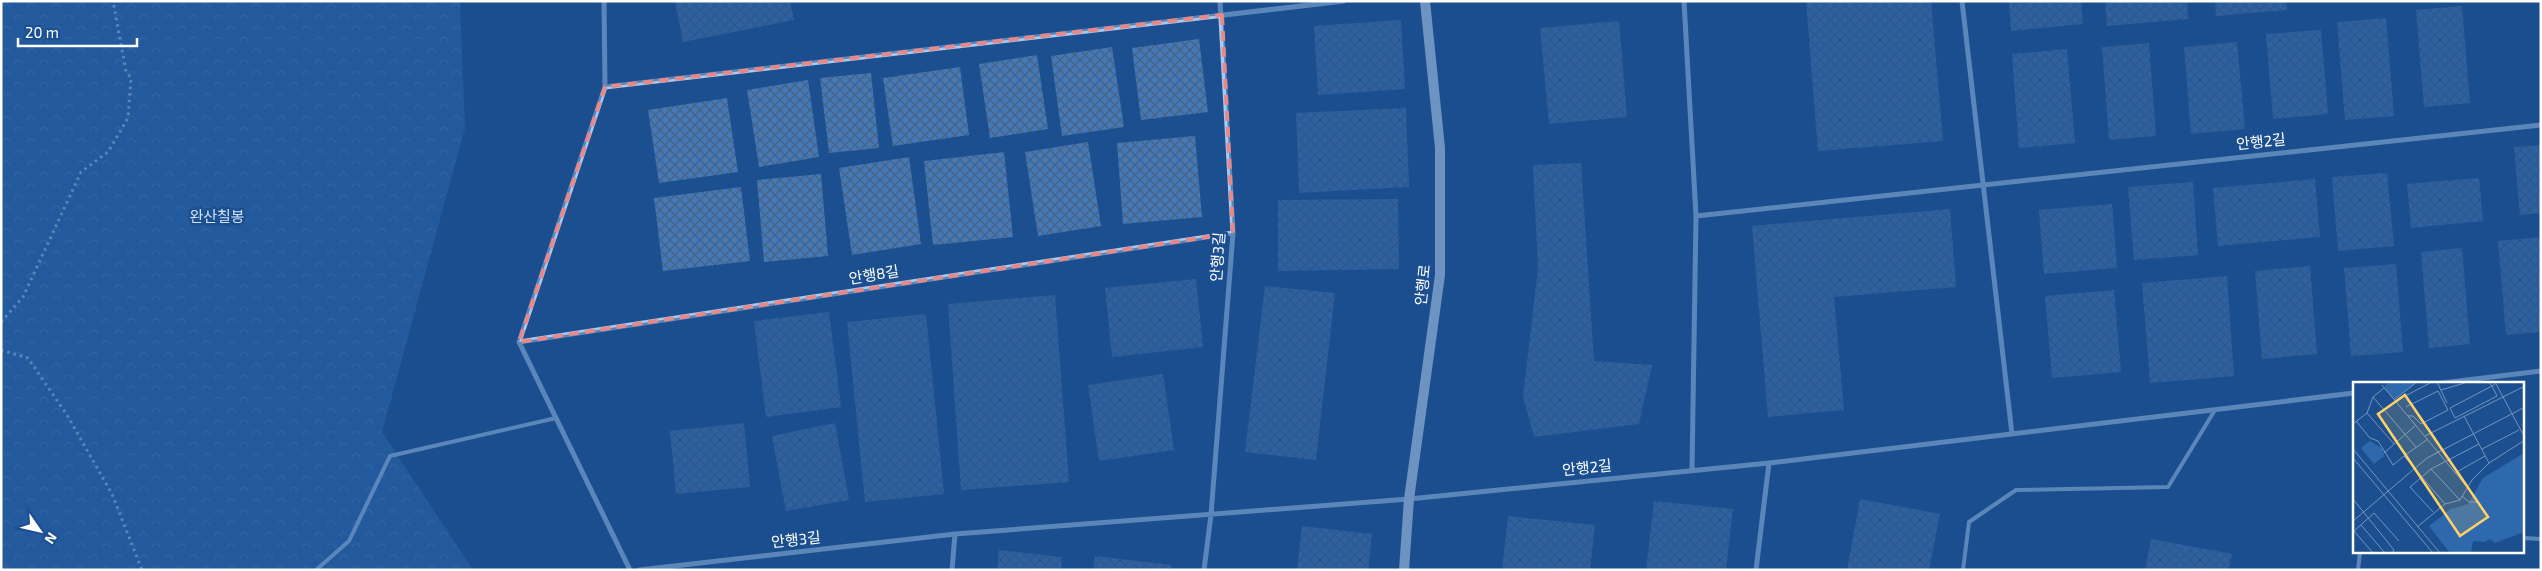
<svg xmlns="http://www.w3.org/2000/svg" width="2542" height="571" viewBox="0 0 2542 571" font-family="'Exo 2','Noto Sans KR',sans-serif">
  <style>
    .forest { fill: url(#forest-crowns) }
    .building { fill: url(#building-cross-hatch) }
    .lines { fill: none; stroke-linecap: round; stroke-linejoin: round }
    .path { stroke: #a9c9ee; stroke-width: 3; stroke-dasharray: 2.5 4; stroke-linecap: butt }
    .lane { stroke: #a9c9ee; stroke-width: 4 }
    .street { stroke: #a9c9ee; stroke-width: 5 }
    .secondary { stroke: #d6e6fa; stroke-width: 10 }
    .marked { fill: none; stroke: #e88989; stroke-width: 4; stroke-dasharray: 10 6; stroke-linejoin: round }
    .labels { text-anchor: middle; stroke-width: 5; stroke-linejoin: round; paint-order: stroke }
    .street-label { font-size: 15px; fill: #fff; stroke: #1b4f8f }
    .park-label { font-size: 15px; fill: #cfe3fa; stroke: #1b4f8f }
    .inset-road { fill: none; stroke: #7695bc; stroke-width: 1 }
    .view { fill: #ffd166; fill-opacity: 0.15; stroke: #ffd166; stroke-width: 2.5 }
    .inset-edge { fill: none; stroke: #fff; stroke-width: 2.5 }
  </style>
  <defs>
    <pattern id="forest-crowns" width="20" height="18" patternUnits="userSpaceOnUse" patternTransform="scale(1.25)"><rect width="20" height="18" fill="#2e69ad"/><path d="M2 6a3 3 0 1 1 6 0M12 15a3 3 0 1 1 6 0" fill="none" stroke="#4d80b9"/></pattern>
    <pattern id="building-cross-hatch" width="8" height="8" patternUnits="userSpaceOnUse" patternTransform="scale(1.25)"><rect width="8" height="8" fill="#4478b7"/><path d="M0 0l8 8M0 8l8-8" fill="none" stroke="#486282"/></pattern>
  </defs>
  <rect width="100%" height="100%" fill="#1b4f8f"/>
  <!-- forest -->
  <path class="forest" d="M1 1H460L465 128 382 432 473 570H1Z"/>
  <!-- building -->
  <path class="building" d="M675 1H790L794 20 683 42Z
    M1806 1H1931L1943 141 1818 151Z
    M2009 1H2081L2083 24 2011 31Z
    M2105 1H2187L2188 19 2107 26Z
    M2215 1H2286L2287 10 2216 16Z
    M2462 6 2470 103 2424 107 2416 10Z
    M2386 18 2394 116 2345 120 2337 22Z
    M1401 20 1405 89 1318 95 1314 26Z
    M1619 21 1627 117 1549 124 1540 28Z
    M2321 30 2328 114 2273 119 2266 34Z
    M1199 39 1208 112 1141 120 1132 48Z
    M2237 42 2245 129 2191 134 2184 47Z
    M2149 43 2156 136 2109 140 2102 47Z
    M1112 47 1124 127 1062 136 1051 56Z
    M2067 49 2075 143 2019 148 2012 54Z
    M1037 55 1048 129 990 138 979 64Z
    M960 67 969 135 893 146 883 78Z
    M871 73 879 148 829 153 820 78Z
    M808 80 819 157 759 167 747 90Z
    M727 98 738 172 659 183 648 110Z
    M1406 108 1409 187 1299 193 1296 113Z
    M1195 136 1202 217 1123 224 1117 143Z
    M1088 142 1101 226 1038 236 1025 152Z
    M2541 145V213L2520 215 2514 147Z
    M1004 152 1013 237 933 245 924 161Z
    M909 157 921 244 852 255 839 168Z
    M1581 163 1594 361 1652 365 1639 424 1534 437 1523 396 1538 269 1533 165Z
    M2387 173 2394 246 2338 251 2332 177Z
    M821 174 828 256 764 262 757 180Z
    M2479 178 2483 221 2411 228 2407 184Z
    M2315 179 2320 237 2218 246 2213 188Z
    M2193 182 2198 255 2134 260 2128 187Z
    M741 187 750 261 663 271 654 198Z
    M1398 199 1399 269 1278 271V200Z
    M2112 204 2117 268 2044 274 2039 210Z
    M1950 209 1956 287 1834 297 1844 410 1768 417 1752 226Z
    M2541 237V332L2506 335 2498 241Z
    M2462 248 2470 344 2429 348 2421 252Z
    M2396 264 2403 352 2351 356 2344 268Z
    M2310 266 2317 354 2262 359 2255 271Z
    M2227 276 2234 376 2150 383 2142 283Z
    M1196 279 1203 347 1112 357 1105 288Z
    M1265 286 1335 293 1316 460 1245 452Z
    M2114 290 2121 372 2052 378 2045 296Z
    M1055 295 1069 482 961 490 948 304Z
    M829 312 841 407 766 417 754 321Z
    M926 314 944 494 865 502 847 322Z
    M1163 374 1174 450 1099 461 1088 385Z
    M744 423 750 487 676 494 670 431Z
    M835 423 849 500 786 511 772 436Z
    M1860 499 1940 514 1929 570H1847Z
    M1654 501 1733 509 1726 570H1646Z
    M1508 516 1595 525 1590 570H1502Z
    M1302 526 1372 534 1368 570H1297Z
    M2151 539 2232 554 2228 570H2145Z
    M999 550 1062 557 1061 570H997Z
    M1095 556 1171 565V570H1093Z"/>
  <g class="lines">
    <!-- path -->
    <path class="path" d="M1 322 23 297 81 172 108 152 128 118 131 78 126 71 113 1
      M1 350 28 358 67 415 112 494 142 570"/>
    <!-- lane -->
    <path class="lane" d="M2523 538 2541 539
      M316 570 349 541 390 456 556 418
      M1963 570 1969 522 2016 490 2168 487 2215 410
      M2358 570 2360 552"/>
    <!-- street -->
    <path class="street" d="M604 1 605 87 519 342 630 570
      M1684 1 1696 216 1692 470
      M1962 1 2012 434
      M605 87 1344 1
      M1696 216 2541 125
      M519 342 1233 233
      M2434 384 2541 371
      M639 570 955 534 1409 499 1769 463 2354 393
      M952 570 955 534
      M1204 570 1211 515 1233 233 1220 1
      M1756 570 1769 463"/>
    <!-- secondary -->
    <path class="secondary" d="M1404 570 1409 499 1440 275V148L1425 1"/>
  </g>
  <!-- marked area -->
  <path d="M0 0H2542V571H0ZM1222 15 1233 233 519 342 605 87Z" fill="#1b4f8f" fill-opacity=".55" fill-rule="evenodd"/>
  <path class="marked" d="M1222 15 1233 233 519 342 605 87Z"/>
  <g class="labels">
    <!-- street labels -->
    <g class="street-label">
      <text transform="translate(2261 142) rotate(-6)" y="5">안행2길</text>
      <text transform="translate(1218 257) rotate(-86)" y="5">안행3길</text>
      <text transform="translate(874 275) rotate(-9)" y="5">안행8길</text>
      <text transform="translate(1423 285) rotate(-84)" y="5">안행로</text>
      <text transform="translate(1587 468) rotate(-6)" y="5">안행2길</text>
      <text transform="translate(796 540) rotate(-6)" y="5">안행3길</text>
    </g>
    <!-- park labels -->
    <g class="park-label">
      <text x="217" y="222">완산칠봉</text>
    </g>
  </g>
  <!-- overview -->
  <g transform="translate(2353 382)">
    <rect width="171" height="171" fill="#1b4f8f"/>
    <path d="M171 71V150L142 161 137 157 132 160 120 159 118 171H97L76 144 98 127 115 122 130 96Z" fill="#2e69ad"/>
    <path d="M35 0H57L61 2 41 18 31 6ZM17 59 30 67 31 74 21 82 8 66Z" fill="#2e69ad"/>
    <path class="inset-road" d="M84 0 94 21M135 0 139 4 144 14 102 36 97 26 139 4 142 2M142 0 172 56M29 3 114 105M88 8 115 0M54 13 79 0M20 15 63 65M41 18 64 0M53 25 85 9 95 28 68 42 60 34H55M14 31 41 62M111 34 136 81M3 39 17 56 25 59 40 83 51 74 92 122M0 42 14 31 20 15 31 6M72 54 172 4M0 67 87 171M129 67 166 48M31 71 63 43M51 74 75 57M0 76 80 171M78 87 107 118M102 91 132 74M109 114 116 120H125M0 117 41 168 39 171M80 130 57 105 78 87 126 62M0 139 74 76 172 25M8 143 32 171M64 145 92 122 107 118 119 98 136 81 172 58M1 149 20 171M0 150 21 131 46 159"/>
    <path class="view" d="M52 13 135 135 107 154 25 32Z"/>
    <rect width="171" height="171" class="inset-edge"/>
  </g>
  <!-- border -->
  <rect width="2542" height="571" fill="none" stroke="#ffffff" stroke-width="5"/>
  <!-- north arrow -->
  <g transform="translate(40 531) rotate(124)" stroke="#1b4f8f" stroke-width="4" paint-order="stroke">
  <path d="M0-4L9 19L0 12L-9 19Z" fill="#ffffff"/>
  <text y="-8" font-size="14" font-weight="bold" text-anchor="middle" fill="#ffffff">N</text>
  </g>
  <!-- scale -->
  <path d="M18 38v8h119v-8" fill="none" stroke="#ffffff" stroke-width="2.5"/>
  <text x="25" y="38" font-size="15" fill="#ffffff" stroke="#1b4f8f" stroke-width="4" paint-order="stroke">20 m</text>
</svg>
